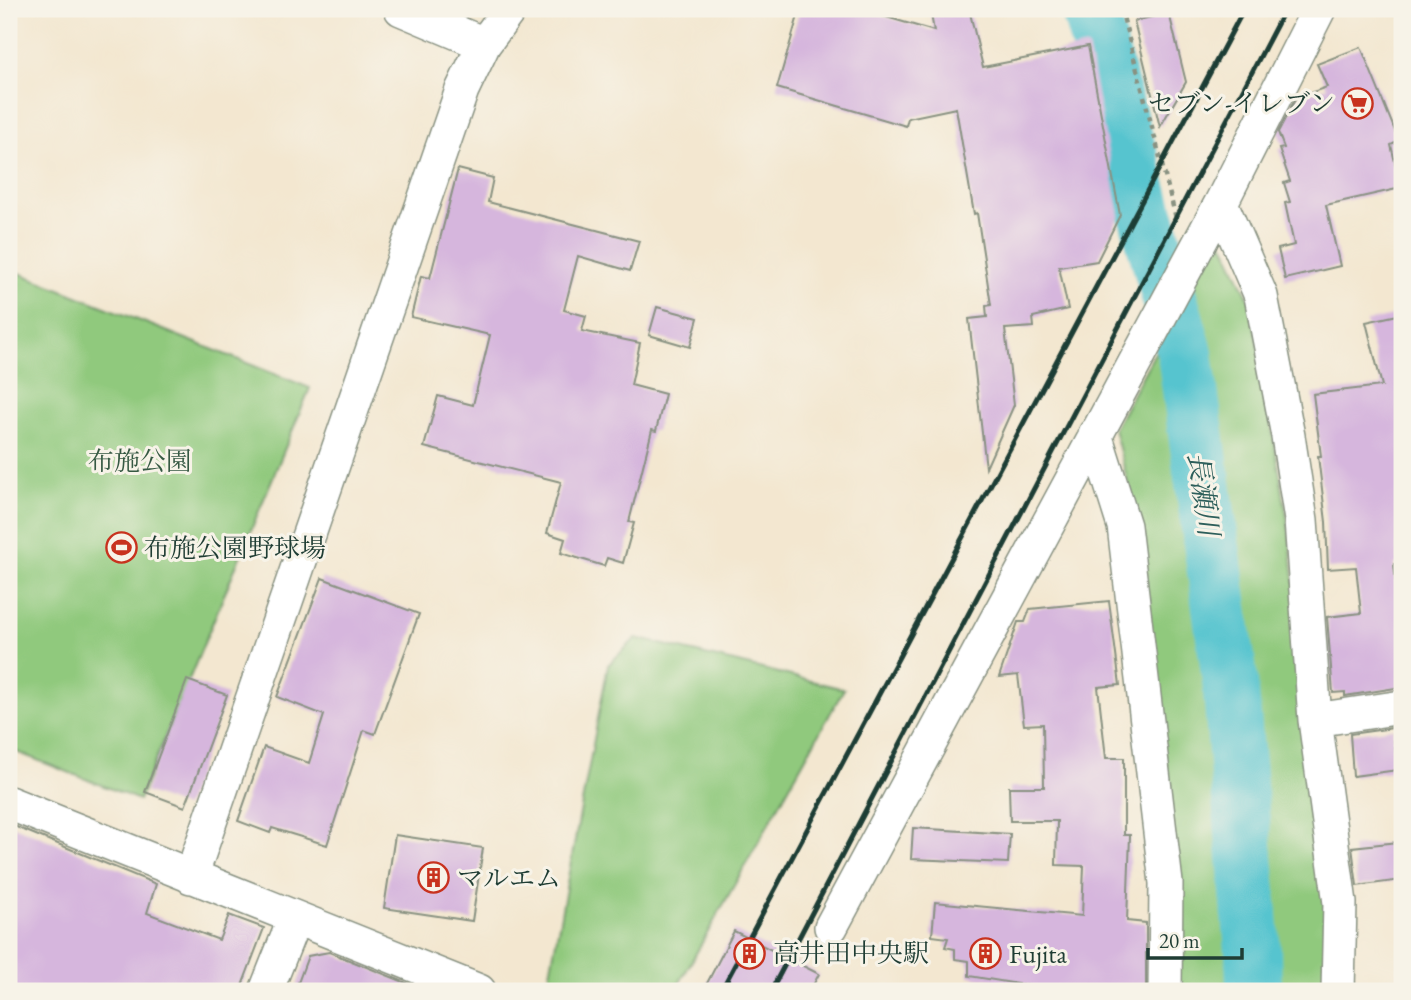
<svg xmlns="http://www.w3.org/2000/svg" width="1411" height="1000" viewBox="0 0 1411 1000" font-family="'EB Garamond','Noto Serif JP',serif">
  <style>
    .green { fill: #90c97d; stroke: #588358; stroke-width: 2 }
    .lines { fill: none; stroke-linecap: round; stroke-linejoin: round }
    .river { stroke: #57c4cf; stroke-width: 56 }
    .building { fill: #d6b6dd }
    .minor-casing { stroke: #899282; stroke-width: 36 }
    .path { stroke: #899282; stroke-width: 4.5; stroke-dasharray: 5 5; stroke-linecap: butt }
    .minor { stroke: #fff; stroke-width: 33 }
    .rail { stroke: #1f3d34; stroke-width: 5 }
    .labels { text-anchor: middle; stroke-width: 6; stroke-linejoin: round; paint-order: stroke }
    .poi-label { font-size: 26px; fill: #1f3d34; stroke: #f7f3e8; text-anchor: start }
    .park-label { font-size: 26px; fill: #365943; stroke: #f7f3e8 }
    .water-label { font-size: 28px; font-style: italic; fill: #2d5f5b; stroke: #f7f3e8 }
  </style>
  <rect width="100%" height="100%" fill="#f7f3e8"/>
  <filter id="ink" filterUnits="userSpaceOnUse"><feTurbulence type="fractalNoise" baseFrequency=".0143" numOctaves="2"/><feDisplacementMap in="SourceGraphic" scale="14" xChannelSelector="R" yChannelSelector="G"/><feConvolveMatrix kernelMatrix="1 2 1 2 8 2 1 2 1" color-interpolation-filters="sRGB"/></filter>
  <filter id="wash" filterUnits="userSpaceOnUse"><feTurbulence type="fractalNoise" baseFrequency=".00686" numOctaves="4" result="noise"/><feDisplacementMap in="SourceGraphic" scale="28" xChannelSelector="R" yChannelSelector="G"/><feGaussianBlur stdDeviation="1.57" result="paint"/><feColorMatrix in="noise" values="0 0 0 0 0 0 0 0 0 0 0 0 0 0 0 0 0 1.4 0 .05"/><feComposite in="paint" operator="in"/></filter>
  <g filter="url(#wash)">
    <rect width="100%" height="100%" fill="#f3e7d0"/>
    <!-- green -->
    <path class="green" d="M1219 233 1250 301 1288 522 1322 840 1329 991H1177L1138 522 1114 429Z
      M9 269 310 388 139 800 9 749Z
      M636 638 844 689 675 991H551L547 989 608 665Z"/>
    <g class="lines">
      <!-- river -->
      <path class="river" d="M1089 9 1185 353 1230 680 1253 951 1254 991"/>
    </g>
    <g id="blocks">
      <!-- building -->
      <path class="building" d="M800 9H859L934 31 930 9H969L983 67 1088 46 1120 215 1097 261 1059 267 1068 309 1033 317 1034 327 1005 329 1014 405 986 468 969 319 987 317 986 306 991 305 977 213 974 214 956 108 908 118 906 126 777 88Z
        M1169 13 1186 82 1160 127 1134 21Z
        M1361 47 1399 141 1391 145 1401 188 1326 205 1340 266 1285 279 1278 249 1294 245 1285 203 1290 202 1284 183 1290 181 1279 149 1284 148 1278 132 1288 113 1293 112 1291 107 1296 98 1327 87 1317 64Z
        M458 169 493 178 488 202 639 241 630 271 578 256 564 310 586 316 582 331 640 343 631 385 665 394 656 431 652 430 629 522 634 523 623 563 607 558 604 566 561 553 565 539 547 533 561 482 424 447 438 396 473 405 490 335 411 317 421 276 430 278Z
        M657 307 698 318 690 347 649 335Z
        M1402 314V538L1397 539 1399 564H1394L1402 642V687L1345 696V692L1333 693 1327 617 1361 613 1356 567 1328 569 1326 522 1318 456H1321L1313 394 1382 386 1366 322Z
        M322 578 419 614 375 734 364 730 327 845 272 828 270 833 238 821 264 747 309 763 324 715 277 697Z
        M1109 601 1120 685 1098 687 1106 758H1124V835H1130L1127 921 1146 923V991H1029L1030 986 969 976V961L955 959V949L945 947 948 938 932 936 935 902 1082 916 1084 866 1056 865 1057 821H1010L1009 787H1044L1043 724 1024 725 1018 675 999 677 1018 622H1025L1030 609Z
        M187 680 227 695 185 807 145 792Z
        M1393 728 1398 770 1353 776 1350 734Z
        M9 824 156 884 147 913 219 940 229 915 264 928 240 991H9Z
        M913 828 1010 834 1008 863 911 859Z
        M395 835 483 848 472 921 384 908Z
        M1398 842 1402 880 1357 886 1352 847Z
        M734 931 819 974 810 991H703Z
        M329 952 424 990V991H295L308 956Z"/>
    </g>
  </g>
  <g filter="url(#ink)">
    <use href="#blocks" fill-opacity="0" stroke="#899282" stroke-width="2"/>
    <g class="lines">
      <defs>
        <path id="minor" d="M401 9 484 44
          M1221 203 1261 296 1288 436 1301 520 1315 720 1340 903 1338 991
          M1095 434 1124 526 1166 883 1165 991
          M1315 720 1402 707
          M9 803 479 991
          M191 877 462 90 484 44 510 9
          M831 927 1221 203 1319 9
          M266 991 295 918"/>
      </defs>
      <!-- minor casing -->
      <use href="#minor" class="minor-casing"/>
      <!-- path -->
      <path class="path" d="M1121 9 1176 218"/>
      <!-- minor -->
      <use href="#minor" class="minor"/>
      <!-- rail -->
      <path class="rail" d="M721 991 1244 9
        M771 991 1285 9"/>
    </g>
  </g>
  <!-- icons -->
  <defs>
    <symbol id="supermarket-ring" viewBox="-11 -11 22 22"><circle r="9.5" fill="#f7f3e8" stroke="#c8321e" stroke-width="1.5"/><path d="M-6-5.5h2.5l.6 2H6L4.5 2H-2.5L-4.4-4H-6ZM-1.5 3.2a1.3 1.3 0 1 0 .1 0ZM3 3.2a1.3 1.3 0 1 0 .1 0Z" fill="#c8321e"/></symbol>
    <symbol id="stadium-ring" viewBox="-11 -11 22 22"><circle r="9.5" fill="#f7f3e8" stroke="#c8321e" stroke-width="1.5"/><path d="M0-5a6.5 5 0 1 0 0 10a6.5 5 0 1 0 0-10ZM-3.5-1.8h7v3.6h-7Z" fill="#c8321e"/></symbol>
    <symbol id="building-ring" viewBox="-11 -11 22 22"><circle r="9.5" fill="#f7f3e8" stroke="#c8321e" stroke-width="1.5"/><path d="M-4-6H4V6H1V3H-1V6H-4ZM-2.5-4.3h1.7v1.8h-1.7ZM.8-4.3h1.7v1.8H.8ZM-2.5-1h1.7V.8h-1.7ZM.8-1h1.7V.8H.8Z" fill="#c8321e"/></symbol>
  </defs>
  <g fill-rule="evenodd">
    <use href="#supermarket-ring" x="1340" y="86" width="35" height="35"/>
    <use href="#stadium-ring" x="104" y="530" width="35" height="35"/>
    <use href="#building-ring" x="416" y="860" width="35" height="35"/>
    <use href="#building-ring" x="732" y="936" width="35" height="35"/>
    <use href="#building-ring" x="968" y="936" width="35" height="35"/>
  </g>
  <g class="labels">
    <!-- poi labels -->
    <g class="poi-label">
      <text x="1335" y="112" text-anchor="end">セブン-イレブン</text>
      <text x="144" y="557">布施公園野球場</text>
      <text x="457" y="887">マルエム</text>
      <text x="773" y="962">高井田中央駅</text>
      <text x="1009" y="963">Fujita</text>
    </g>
    <!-- park labels -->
    <g class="park-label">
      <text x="140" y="470">布施公園</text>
    </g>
    <!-- water labels -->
    <g class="water-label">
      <text transform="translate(1204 494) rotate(82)" y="10">長瀬川</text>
    </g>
  </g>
  <!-- margin -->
  <rect width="1411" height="1000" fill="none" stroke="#f7f3e8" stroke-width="35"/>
  <!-- scale -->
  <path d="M1148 948v10h94v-10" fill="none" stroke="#1f3d34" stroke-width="3.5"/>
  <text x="1159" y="948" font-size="21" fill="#1f3d34" stroke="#f7f3e8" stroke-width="5" paint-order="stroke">20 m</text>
</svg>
